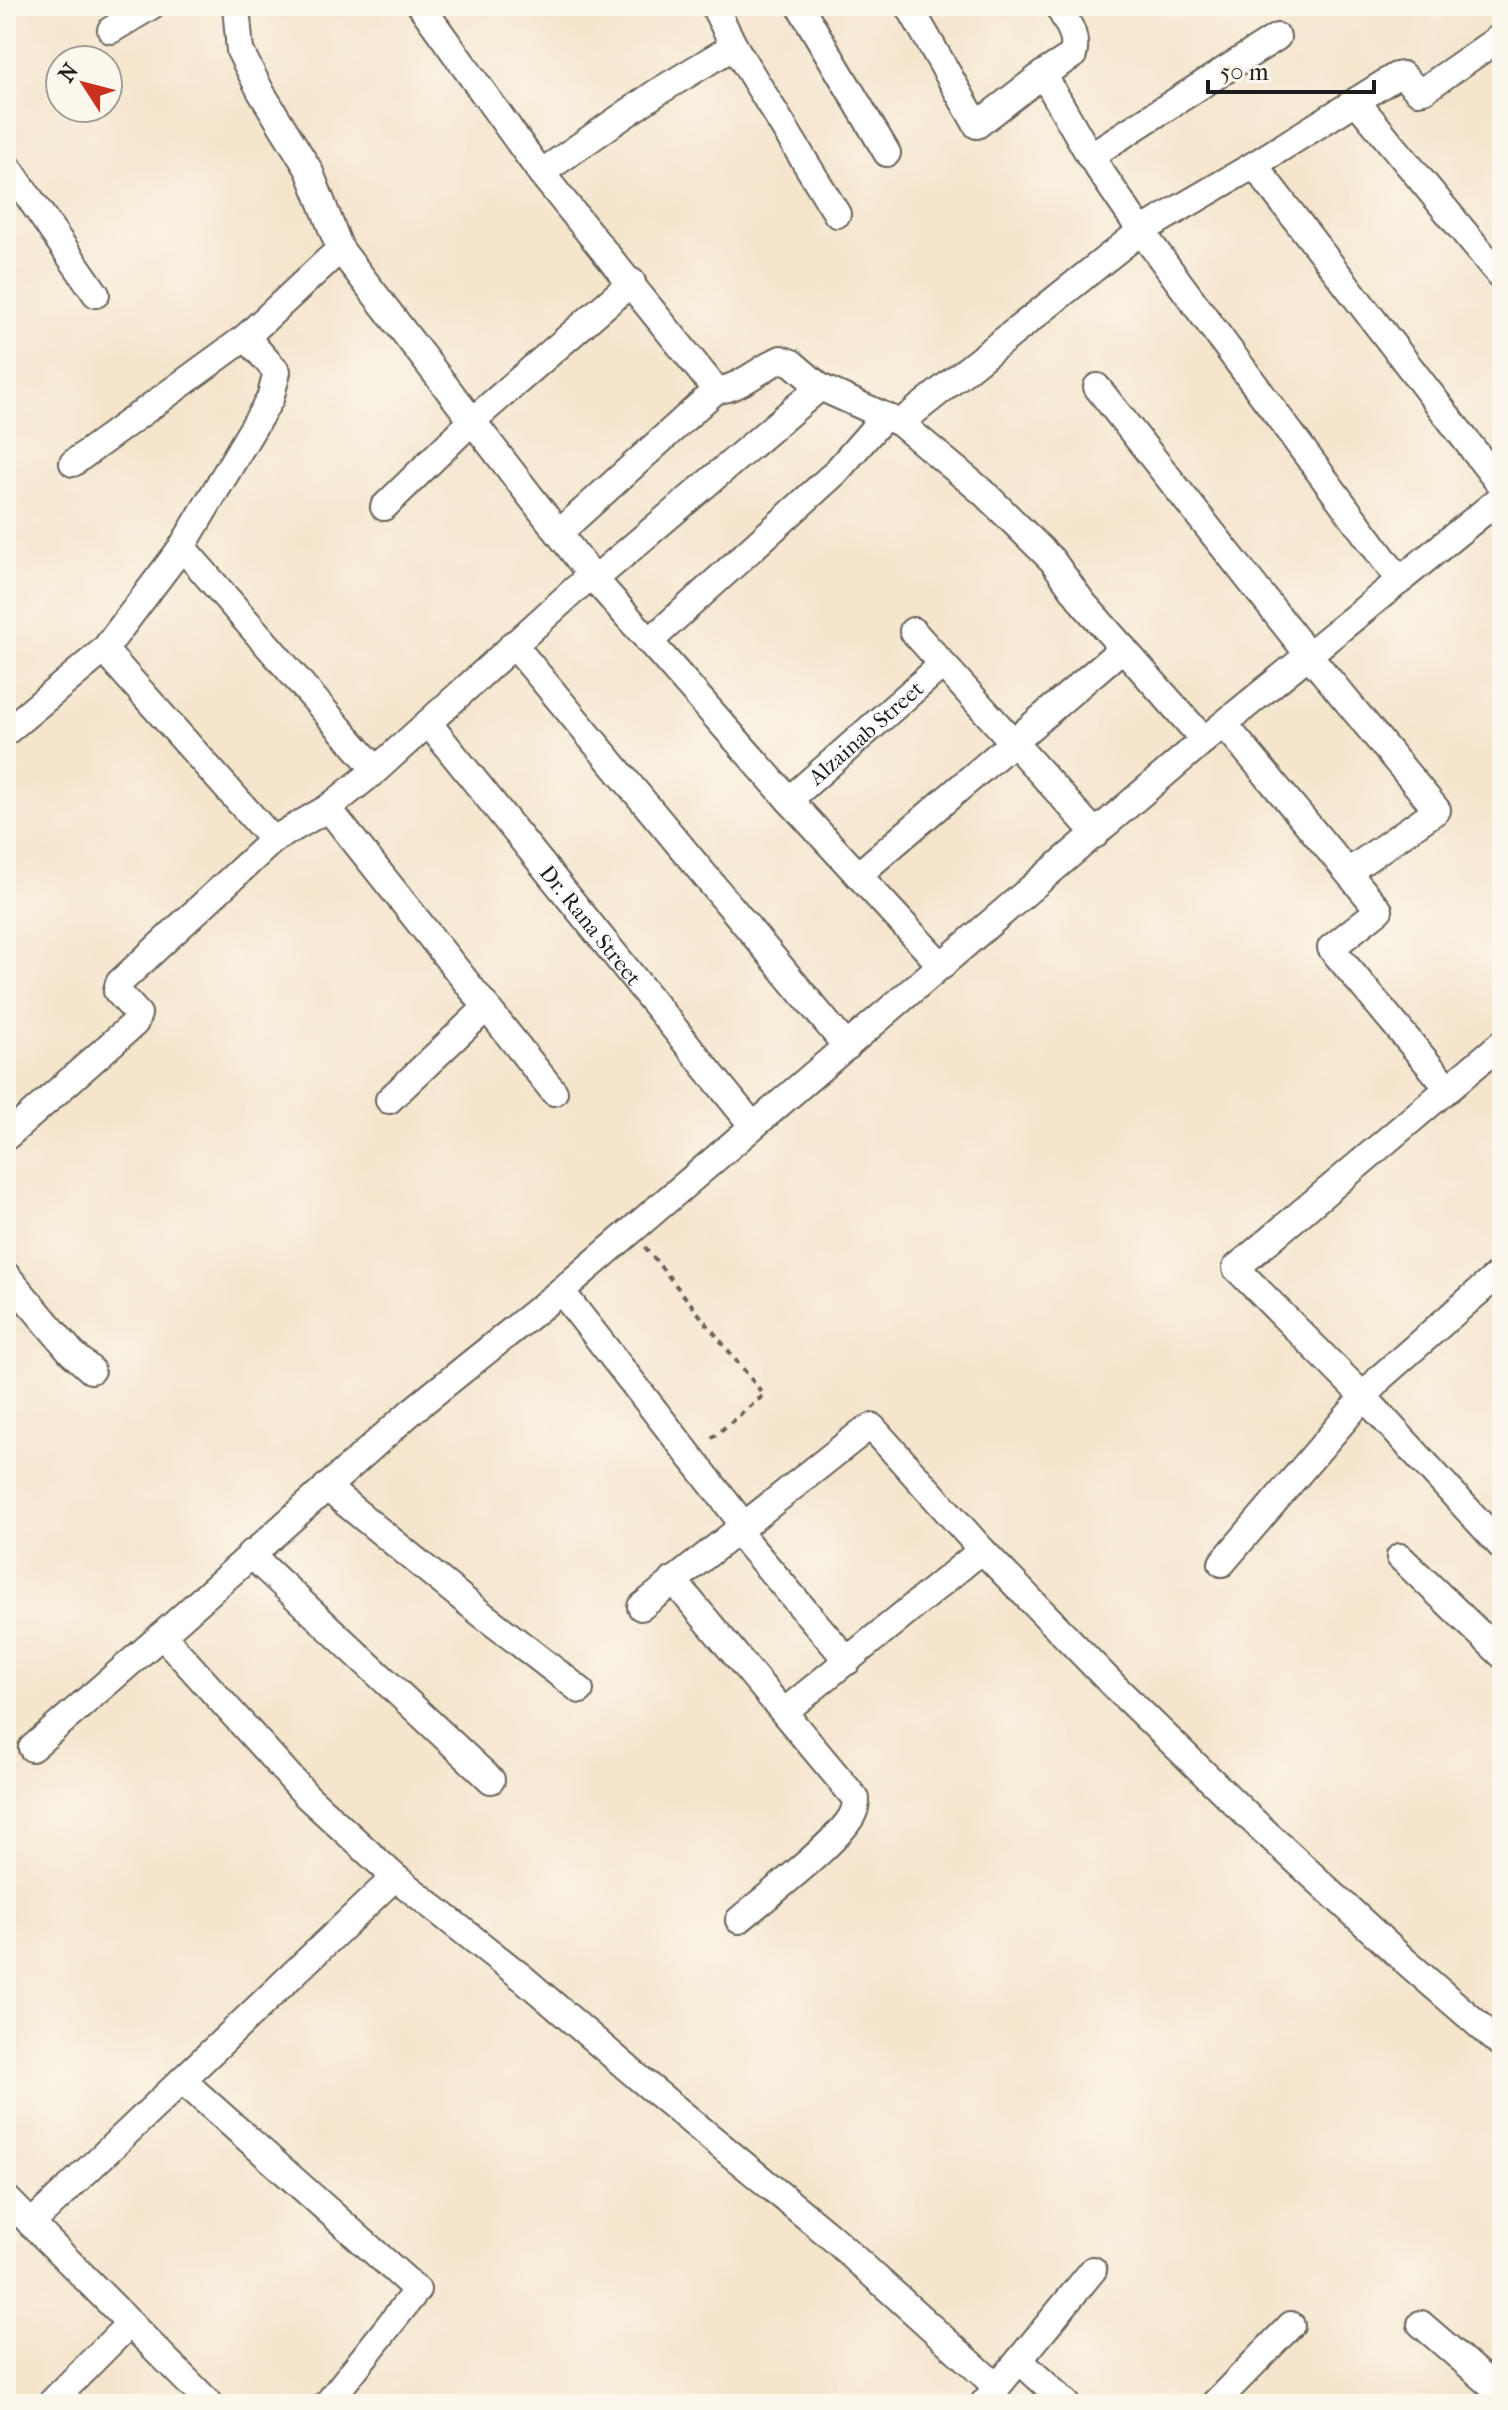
<svg xmlns="http://www.w3.org/2000/svg" width="1508" height="2410" viewBox="0 0 1508 2410" font-family="'IM FELL French Canon',serif">
  <style>
    .lines { fill: none; stroke-linecap: round; stroke-linejoin: round }
    .minor-casing { stroke: #68625a; stroke-width: 30 }
    .path { stroke: #68625a; stroke-width: 4; stroke-dasharray: 6 6; stroke-linecap: butt }
    .minor { stroke: #fff; stroke-width: 26 }
    .labels { text-anchor: middle; stroke-width: 6; stroke-linejoin: round; paint-order: stroke }
    .street-label { font-size: 22px; fill: #1c1c1c; stroke: #fbf7ec }
  </style>
  <rect width="100%" height="100%" fill="#fbf7ec"/>
  <filter id="ink" filterUnits="userSpaceOnUse"><feTurbulence type="fractalNoise" baseFrequency=".0125" numOctaves="2"/><feDisplacementMap in="SourceGraphic" scale="16" xChannelSelector="R" yChannelSelector="G"/><feConvolveMatrix kernelMatrix="1 2 1 2 8 2 1 2 1" color-interpolation-filters="sRGB"/></filter>
  <filter id="wash" filterUnits="userSpaceOnUse"><feTurbulence type="fractalNoise" baseFrequency=".006" numOctaves="4" result="noise"/><feDisplacementMap in="SourceGraphic" scale="32" xChannelSelector="R" yChannelSelector="G"/><feGaussianBlur stdDeviation="1.8" result="paint"/><feColorMatrix in="noise" values="0 0 0 0 0 0 0 0 0 0 0 0 0 0 0 0 0 1.4 0 .05"/><feComposite in="paint" operator="in"/></filter>
  <g filter="url(#wash)">
    <rect width="100%" height="100%" fill="#f5e5cd"/>
  </g>
  <g filter="url(#ink)">
    <g class="lines">
      <defs>
        <g id="minor">
          <path d="M236 6 240 51 261 92 309 170 340 249 591 575 789 800 942 966"/>
          <path d="M421 6 541 173 716 390C738 390 761 368 781 359L792 363 820 387 900 423 984 493 1052 560 1083 603 1204 740"/>
          <path d="M714 6 734 46 837 214"/>
          <path d="M800 6 887 153"/>
          <path d="M909 6 977 125 1043 74"/>
          <path d="M1058 6C1067 23 1078 35 1073 55L1043 74 1090 156 1141 231 1400 581"/>
          <path d="M111 30 151 6"/>
          <path d="M1356 101 1502 278"/>
          <path d="M1090 156 1277 37"/>
          <path d="M6 164 96 294"/>
          <path d="M1254 165 1502 487"/>
          <path d="M541 173 656 93 734 46"/>
          <path d="M1097 387 1308 654 1437 810 1348 872"/>
          <path d="M900 423 1141 231 1254 165 1396 76 1402 75 1418 91 1424 90 1502 36"/>
          <path d="M73 463 246 337 340 249"/>
          <path d="M384 507 472 421 632 282"/>
          <path d="M559 533 716 390"/>
          <path d="M182 547 376 770"/>
          <path d="M595 579 820 387"/>
          <path d="M913 631 1096 834"/>
          <path d="M649 642 835 473 885 416"/>
          <path d="M513 644 847 1047"/>
          <path d="M104 650 273 840"/>
          <path id="s1" d="M429 724 753 1126"/>
          <path d="M1225 725 1379 910 1331 948 1449 1089"/>
          <path d="M6 732 104 650 182 547 270 399 277 372 246 337"/>
          <path id="s2" d="M789 800 942 665"/>
          <path d="M328 808 554 1092"/>
          <path d="M858 875 1123 648"/>
          <path d="M1502 1043 1236 1268 1364 1397 1502 1547"/>
          <path d="M389 1100 487 1007"/>
          <path d="M6 1137 135 1023 138 1014 117 991 119 983 273 840 328 808 376 770 591 575"/>
          <path d="M6 1275 72 1353 91 1370"/>
          <path d="M561 1291 743 1524"/>
          <path d="M326 1487 479 1612 580 1690"/>
          <path d="M736 1530 848 1661"/>
          <path d="M250 1554 491 1780"/>
          <path d="M1400 1557 1502 1655"/>
          <path d="M1222 1563 1381 1377 1502 1271"/>
          <path d="M673 1580 856 1799C856 1802 855 1809 854 1811 846 1837 763 1899 739 1920"/>
          <path d="M641 1607 862 1432 872 1427 982 1550 1114 1686 1248 1816 1404 1960 1502 2045"/>
          <path d="M162 1635 307 1796 395 1877 524 1979 640 2079 829 2235 997 2387"/>
          <path d="M784 1712 982 1550"/>
          <path d="M32 1748 162 1635 412 1411 561 1291 1204 740 1502 497"/>
          <path d="M182 2080 417 2290 327 2404"/>
          <path d="M6 2198 210 2404"/>
          <path d="M31 2224 395 1877"/>
          <path d="M1421 2324 1502 2394"/>
          <path d="M1020 2361 1067 2404"/>
          <path d="M50 2404 130 2323"/>
          <path d="M983 2404 1093 2270"/>
          <path d="M1214 2404 1291 2325"/>
        </g>
      </defs>
      <!-- minor casing -->
      <use href="#minor" class="minor-casing"/>
      <!-- path -->
      <path class="path" d="M645 1247 764 1395 707 1442"/>
      <!-- minor -->
      <use href="#minor" class="minor"/>
    </g>
  </g>
  <g class="labels">
    <!-- street labels -->
    <g class="street-label">
      <text dy="8" stroke="none"><textPath href="#s2" startOffset="102">Alzainab Street</textPath></text>
      <text dy="8" stroke="none"><textPath href="#s1" startOffset="258">Dr. Rana Street</textPath></text>
    </g>
  </g>
  <!-- margin -->
  <rect width="1508" height="2410" fill="none" stroke="#fbf7ec" stroke-width="32"/>
  <!-- north arrow -->
  <g transform="translate(84 84) rotate(306)"><circle r="38" fill="#fbf7ec" stroke="#a29f99" stroke-width="2"/>
  <path d="M0-6L14 30L0 20L-14 30Z" fill="#c8321e"/>
  <text y="-12" font-size="22" font-weight="bold" text-anchor="middle" fill="#1c1c1c">N</text>
  </g>
  <!-- scale -->
  <path d="M1208 80v12h166v-12" fill="none" stroke="#1c1c1c" stroke-width="4"/>
  <text x="1220" y="80" font-size="24" fill="#1c1c1c" stroke="#fbf7ec" stroke-width="6" paint-order="stroke">50 m</text>
</svg>
